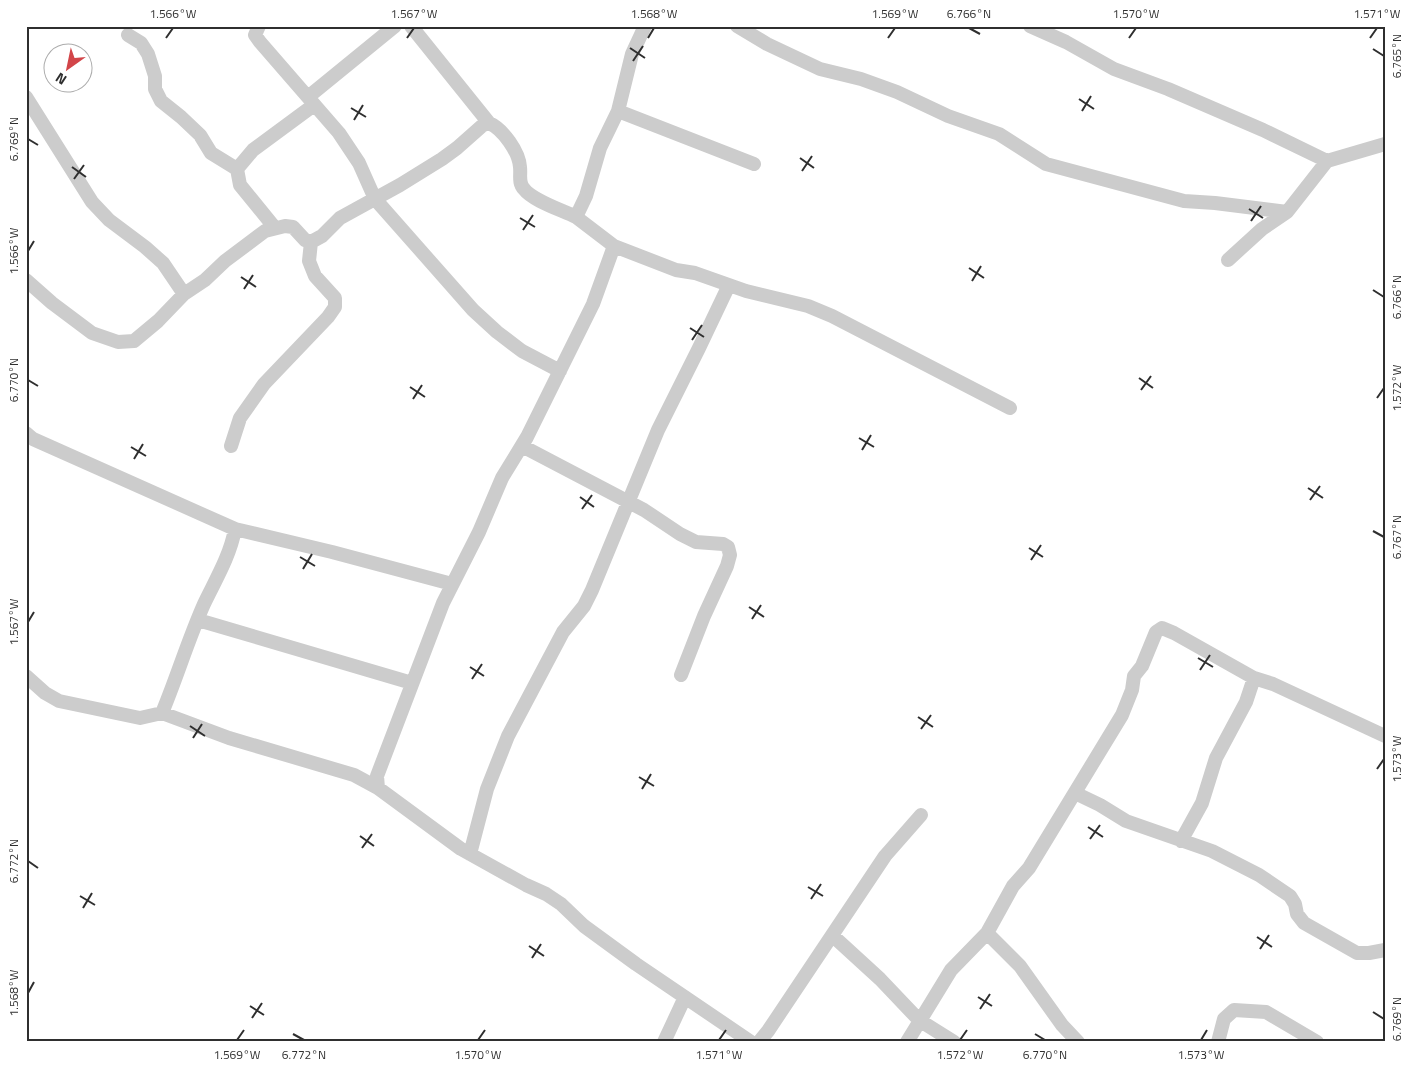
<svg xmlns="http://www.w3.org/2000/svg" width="1411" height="1068" viewBox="0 0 1411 1068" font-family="'Titillium Web',sans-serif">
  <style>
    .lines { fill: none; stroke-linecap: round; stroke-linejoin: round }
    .minor { stroke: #ccc; stroke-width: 14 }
    .ticks { fill: none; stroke: #2f2f2f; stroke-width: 2 }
    .neatline { fill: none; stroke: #2f2f2f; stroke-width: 2 }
    .ticks-label { font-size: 12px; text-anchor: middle; fill: #2f2f2f }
  </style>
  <rect width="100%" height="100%" fill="#fff"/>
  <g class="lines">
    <!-- minor -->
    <path class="minor" d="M259 26 255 35 260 42 339 133 359 163 375 199 473 310 497 332 522 351 560 371
      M411 26 489 123C503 129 519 152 520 167 521 175 518 183 524 189 533 201 562 210 576 217L586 196 600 148 618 111 632 54 645 26
      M737 26 767 44 820 69 861 79 897 92 948 116 999 134 1046 164 1184 201 1215 203 1287 212
      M1030 26 1066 42 1114 69 1168 89 1263 130 1327 161
      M128 35 141 43 148 54 155 76V89L161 101 181 117 200 135 211 153 237 169
      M26 97 92 202 109 220 145 247 163 263 184 294
      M308 97 395 26
      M618 111 754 164
      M576 217 614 246 676 270 695 273 746 291 808 306 832 316 1010 408
      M275 228 240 185 237 169 253 150 314 105
      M1228 260 1262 229 1287 212 1327 161 1385 144
      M26 280 52 303 92 333 118 342 134 341 158 321 184 294 205 280 225 261 265 231 285 226 293 227 305 240 311 242 322 236 340 218 400 185 442 159 457 148 483 125 489 123
      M26 433 33 439 235 529C230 556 216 579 204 604 188 640 177 677 162 713
      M231 446 240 418 264 384 328 317 335 307V298L315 276 309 261 311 242
      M522 446 644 510 680 534 696 542 723 544 728 547 730 555 727 566 704 616 681 675
      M235 529 332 552 452 584
      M198 620 412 683
      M26 676 45 693 59 701 140 718 162 713 229 738 354 775 378 788 461 849 526 885 546 894 561 904 584 926 636 964 751 1042
      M378 788 377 776 443 603 479 532 502 478 527 437 593 304 614 246
      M1075 793 1100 805 1126 821 1212 851 1259 875 1290 896 1295 904 1297 914 1304 923 1357 953H1369L1385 950
      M1181 841 1202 803 1216 758 1246 702 1254 678
      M470 854 487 789 508 736 563 632 584 606 592 590 658 430 699 348 729 285
      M987 933 1020 966 1062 1025 1078 1042
      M833 936 880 979 919 1020 954 1042
      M664 1042 685 997
      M759 1042 768 1031 885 856 921 815
      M907 1042 951 970 987 933 1013 886 1029 868 1122 715 1132 690 1134 676 1142 666 1156 632 1162 628 1174 633 1254 678 1273 684 1385 736
      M1218 1042 1224 1019 1234 1010 1266 1012 1317 1042"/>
  </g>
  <!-- ticks -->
  <path class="ticks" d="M969 28 980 34M166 38 173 28M407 38 414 28M648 38 654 28M888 38 895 28M1129 38 1136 28M1370 38 1377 28M630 48 645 58M1373 49 1384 56M633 61 643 46M1079 99 1094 109M351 108 366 117M1082 111 1091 96M354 120 363 105M28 139 38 145M800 158 814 168M72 167 86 177M802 171 812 156M74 179 84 165M1249 209 1263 218M520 218 535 227M1251 221 1261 206M523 230 533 215M28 251 34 241M969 268 984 278M241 277 256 287M972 281 981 266M244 289 253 275M1373 290 1384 297M690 328 704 337M692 340 702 325M1139 378 1153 388M28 380 38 386M410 387 425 397M1141 390 1151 376M1377 398 1384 388M413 399 422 385M859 438 874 447M131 447 146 456M862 450 871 435M134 459 143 444M1308 488 1323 498M580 497 594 507M1310 500 1320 486M582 509 592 495M1373 531 1384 537M1029 548 1043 557M300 557 315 566M1031 560 1041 545M303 569 312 554M749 607 764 617M752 619 761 605M28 622 34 612M1198 658 1213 667M470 667 484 676M1200 670 1210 655M472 679 482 664M918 717 933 727M190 726 205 736M921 729 931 715M193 738 202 724M1377 769 1384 759M639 777 654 786M642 789 651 774M1088 827 1103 837M360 836 374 846M1090 839 1100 825M362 848 372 834M28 861 38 868M808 887 823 896M80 896 95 905M811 899 821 884M83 908 92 893M1257 937 1272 947M529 946 544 956M1260 949 1269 935M532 958 541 944M28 993 34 982M978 997 992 1006M250 1006 264 1015M980 1009 990 994M1373 1012 1384 1019M252 1018 262 1003M293 1034 304 1040M1035 1034 1045 1040M237 1040 244 1030M478 1040 485 1030M719 1040 726 1030M960 1040 967 1030M1201 1040 1207 1030"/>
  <!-- border -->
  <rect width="1411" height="1068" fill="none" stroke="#ffffff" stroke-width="55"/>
  <!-- north arrow -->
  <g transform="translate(68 68) rotate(213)"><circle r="24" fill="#ffffff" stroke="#acacac"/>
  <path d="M0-4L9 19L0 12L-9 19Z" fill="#d24549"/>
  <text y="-8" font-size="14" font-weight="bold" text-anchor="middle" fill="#2f2f2f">N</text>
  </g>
  <rect x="28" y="28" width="1356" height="1012" class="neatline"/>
  <g class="ticks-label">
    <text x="173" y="18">1.566°W</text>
    <text x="414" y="18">1.567°W</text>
    <text x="654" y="18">1.568°W</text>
    <text x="895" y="18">1.569°W</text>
    <text x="969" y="18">6.766°N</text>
    <text x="1136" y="18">1.570°W</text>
    <text x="1377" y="18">1.571°W</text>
    <text transform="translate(1397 56) rotate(-90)" y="4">6.765°N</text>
    <text transform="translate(14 139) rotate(-90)" y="4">6.769°N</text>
    <text transform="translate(14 251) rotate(-90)" y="4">1.566°W</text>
    <text transform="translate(1397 297) rotate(-90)" y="4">6.766°N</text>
    <text transform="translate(14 380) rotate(-90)" y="4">6.770°N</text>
    <text transform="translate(1397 388) rotate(-90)" y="4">1.572°W</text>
    <text transform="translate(1397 537) rotate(-90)" y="4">6.767°N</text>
    <text transform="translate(14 622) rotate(-90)" y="4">1.567°W</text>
    <text transform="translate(1397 759) rotate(-90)" y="4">1.573°W</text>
    <text transform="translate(14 861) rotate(-90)" y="4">6.772°N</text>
    <text transform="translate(14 993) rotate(-90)" y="4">1.568°W</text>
    <text transform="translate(1397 1019) rotate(-90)" y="4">6.769°N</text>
    <text x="237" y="1059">1.569°W</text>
    <text x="304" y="1059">6.772°N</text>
    <text x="478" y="1059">1.570°W</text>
    <text x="719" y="1059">1.571°W</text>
    <text x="960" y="1059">1.572°W</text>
    <text x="1045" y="1059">6.770°N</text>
    <text x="1201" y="1059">1.573°W</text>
  </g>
</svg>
